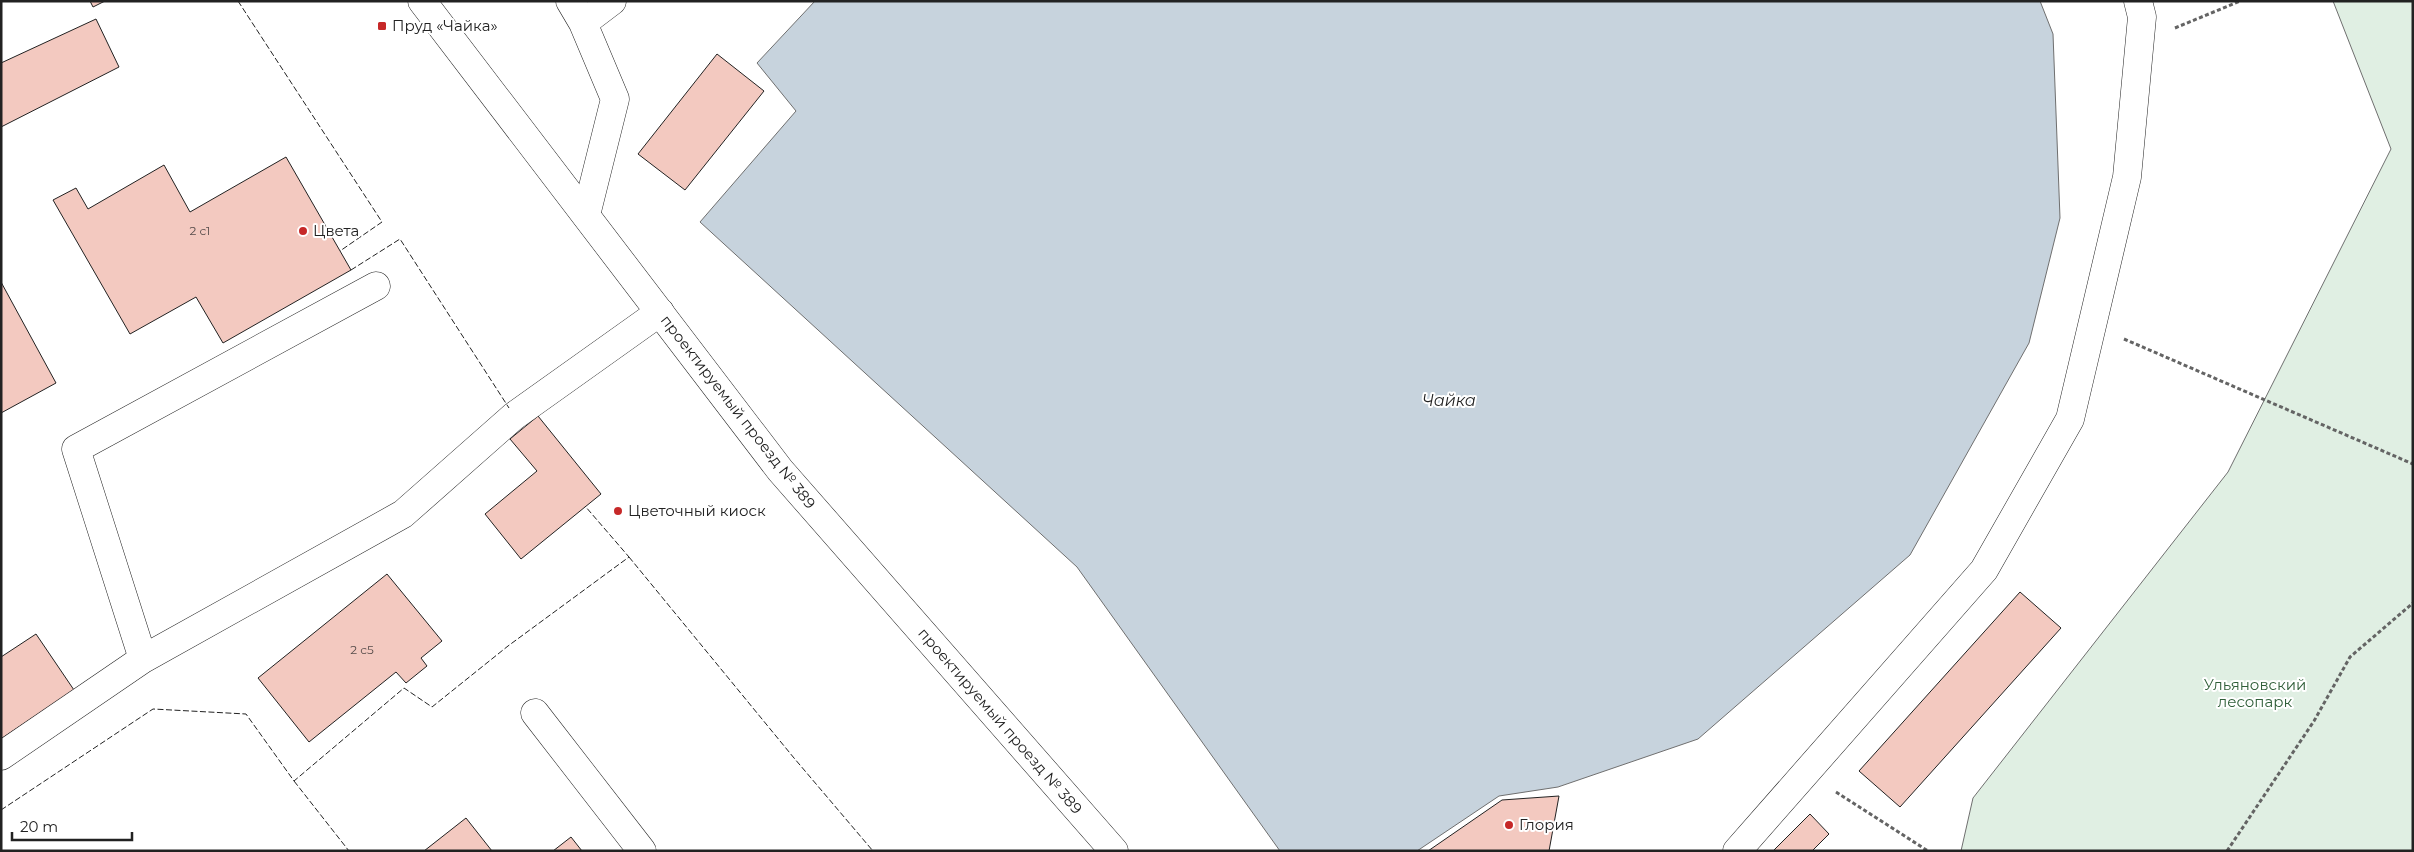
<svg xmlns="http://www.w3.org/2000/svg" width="2414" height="852" viewBox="0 0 2414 852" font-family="Montserrat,sans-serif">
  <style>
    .green { fill: #e0efe3; stroke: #6f6f6f }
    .water { fill: #c7d3dd; stroke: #6f6f6f }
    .building { fill: #f3c9c0; stroke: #222 }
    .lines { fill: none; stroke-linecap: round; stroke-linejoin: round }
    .minor-casing { stroke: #222; stroke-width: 29 }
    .major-casing { stroke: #222; stroke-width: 29 }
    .path { stroke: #646464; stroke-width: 3; stroke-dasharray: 4 2.5; stroke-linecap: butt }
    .minor { stroke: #fff; stroke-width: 28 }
    .major { stroke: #fff; stroke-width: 28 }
    .fence { stroke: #222; stroke-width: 1; stroke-dasharray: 6 2.5; stroke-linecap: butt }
    .poi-dot { fill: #c62828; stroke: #fff; stroke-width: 2 }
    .labels { text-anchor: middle; stroke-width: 4; stroke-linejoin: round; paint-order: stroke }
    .number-label { font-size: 12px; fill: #564c4a }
    .poi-label { font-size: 15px; fill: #222; stroke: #fff; text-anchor: start }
    .street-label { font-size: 15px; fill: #222; stroke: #fff }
    .park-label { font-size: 15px; fill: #2f5e38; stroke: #fff }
    .water-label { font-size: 16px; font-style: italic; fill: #222; stroke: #fff }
  </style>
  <rect width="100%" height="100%" fill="#fff"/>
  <!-- green -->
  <path class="green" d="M2333 1H2413V851H1961L1973 798 2228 472 2391 149Z"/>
  <!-- water -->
  <path class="water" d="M815 1H2040L2053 34 2060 218 2029 343 1910 555 1698 739 1558 787 1499 796 1417 851H1280L1077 567 700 222 796 111 757 63Z"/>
  <!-- building -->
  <path class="building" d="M90 1H105L93 7Z
    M96 19 119 67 1 127V63Z
    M717 54 764 91 685 190 638 154Z
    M286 157 351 270 223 343 196 297 130 334 53 200 76 188 88 209 164 165 190 212Z
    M1 282 56 383 1 413Z
    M538 416 601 494 521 559 485 514 537 471 510 439Z
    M387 574 442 641 421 658 427 666 406 683 396 672 309 742 258 678Z
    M2020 592 2061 628 1900 807 1859 771Z
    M36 634 74 690 1 739V657Z
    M1559 796 1549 851H1428L1502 800Z
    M1810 814 1829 834 1812 851H1773Z
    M466 818 492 851H424Z
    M571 837 582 851H553Z"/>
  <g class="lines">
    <defs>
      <path id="minor" d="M570 1 583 23 615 99 586 215
        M583 23 612 1
        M143 659 76 449 376 286
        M535 713 642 851
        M1 756 143 659 403 514 514 416 660 312
        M1737 851 1984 570 2070 419 2127 177 2142 17 2138 1"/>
      <path id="major" d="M422 1 780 470 1114 851"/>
    </defs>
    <!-- minor casing -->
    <use href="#minor" class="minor-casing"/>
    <!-- major casing -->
    <use href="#major" class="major-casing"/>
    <!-- path -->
    <path class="path" d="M2175 28 2240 1
      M2124 339 2413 464
      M1836 792 1928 851
      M2227 851 2314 721 2350 657 2413 603"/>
    <!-- minor -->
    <use href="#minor" class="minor"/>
    <!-- major -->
    <use href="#major" class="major"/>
    <!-- fence -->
    <path class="fence" d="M238 1 382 222 340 251
      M351 270 400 239 509 408
      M629 557 794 758 873 851
      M294 781 349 851
      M1 810 153 709 246 714 294 781 404 688 432 707 508 646 629 557 585 506"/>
  </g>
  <!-- markers -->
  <g class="poi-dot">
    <rect x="377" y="21" width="10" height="10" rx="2.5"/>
    <circle cx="303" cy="231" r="5"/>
    <circle cx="618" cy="511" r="5"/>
    <circle cx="1509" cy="825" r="5"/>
  </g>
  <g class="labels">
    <!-- number labels -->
    <g class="number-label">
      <text x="200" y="235">2 с1</text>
      <text x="362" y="654">2 с5</text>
    </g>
    <!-- poi labels -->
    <g class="poi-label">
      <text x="392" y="31">Пруд «Чайка»</text>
      <text x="313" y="236">Цвета</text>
      <text x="628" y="516">Цветочный киоск</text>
      <text x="1519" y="830">Глория</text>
    </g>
    <!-- street labels -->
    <g class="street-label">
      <text transform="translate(738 412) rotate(52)" y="5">проектируемый проезд № 389</text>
      <text transform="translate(1000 721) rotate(49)" y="5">проектируемый проезд № 389</text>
    </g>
    <!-- park labels -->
    <g class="park-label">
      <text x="2255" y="690">Ульяновский<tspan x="2255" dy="17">лесопарк</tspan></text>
    </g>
    <!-- water labels -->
    <g class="water-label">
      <text x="1449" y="406">Чайка</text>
    </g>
  </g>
  <!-- border -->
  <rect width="2414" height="852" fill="none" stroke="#222222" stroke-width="5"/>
  <!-- scale -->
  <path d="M12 832v8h120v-8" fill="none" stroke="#222222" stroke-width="2.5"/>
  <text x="20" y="832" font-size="15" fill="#222222" stroke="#ffffff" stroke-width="4" paint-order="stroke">20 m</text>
</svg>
